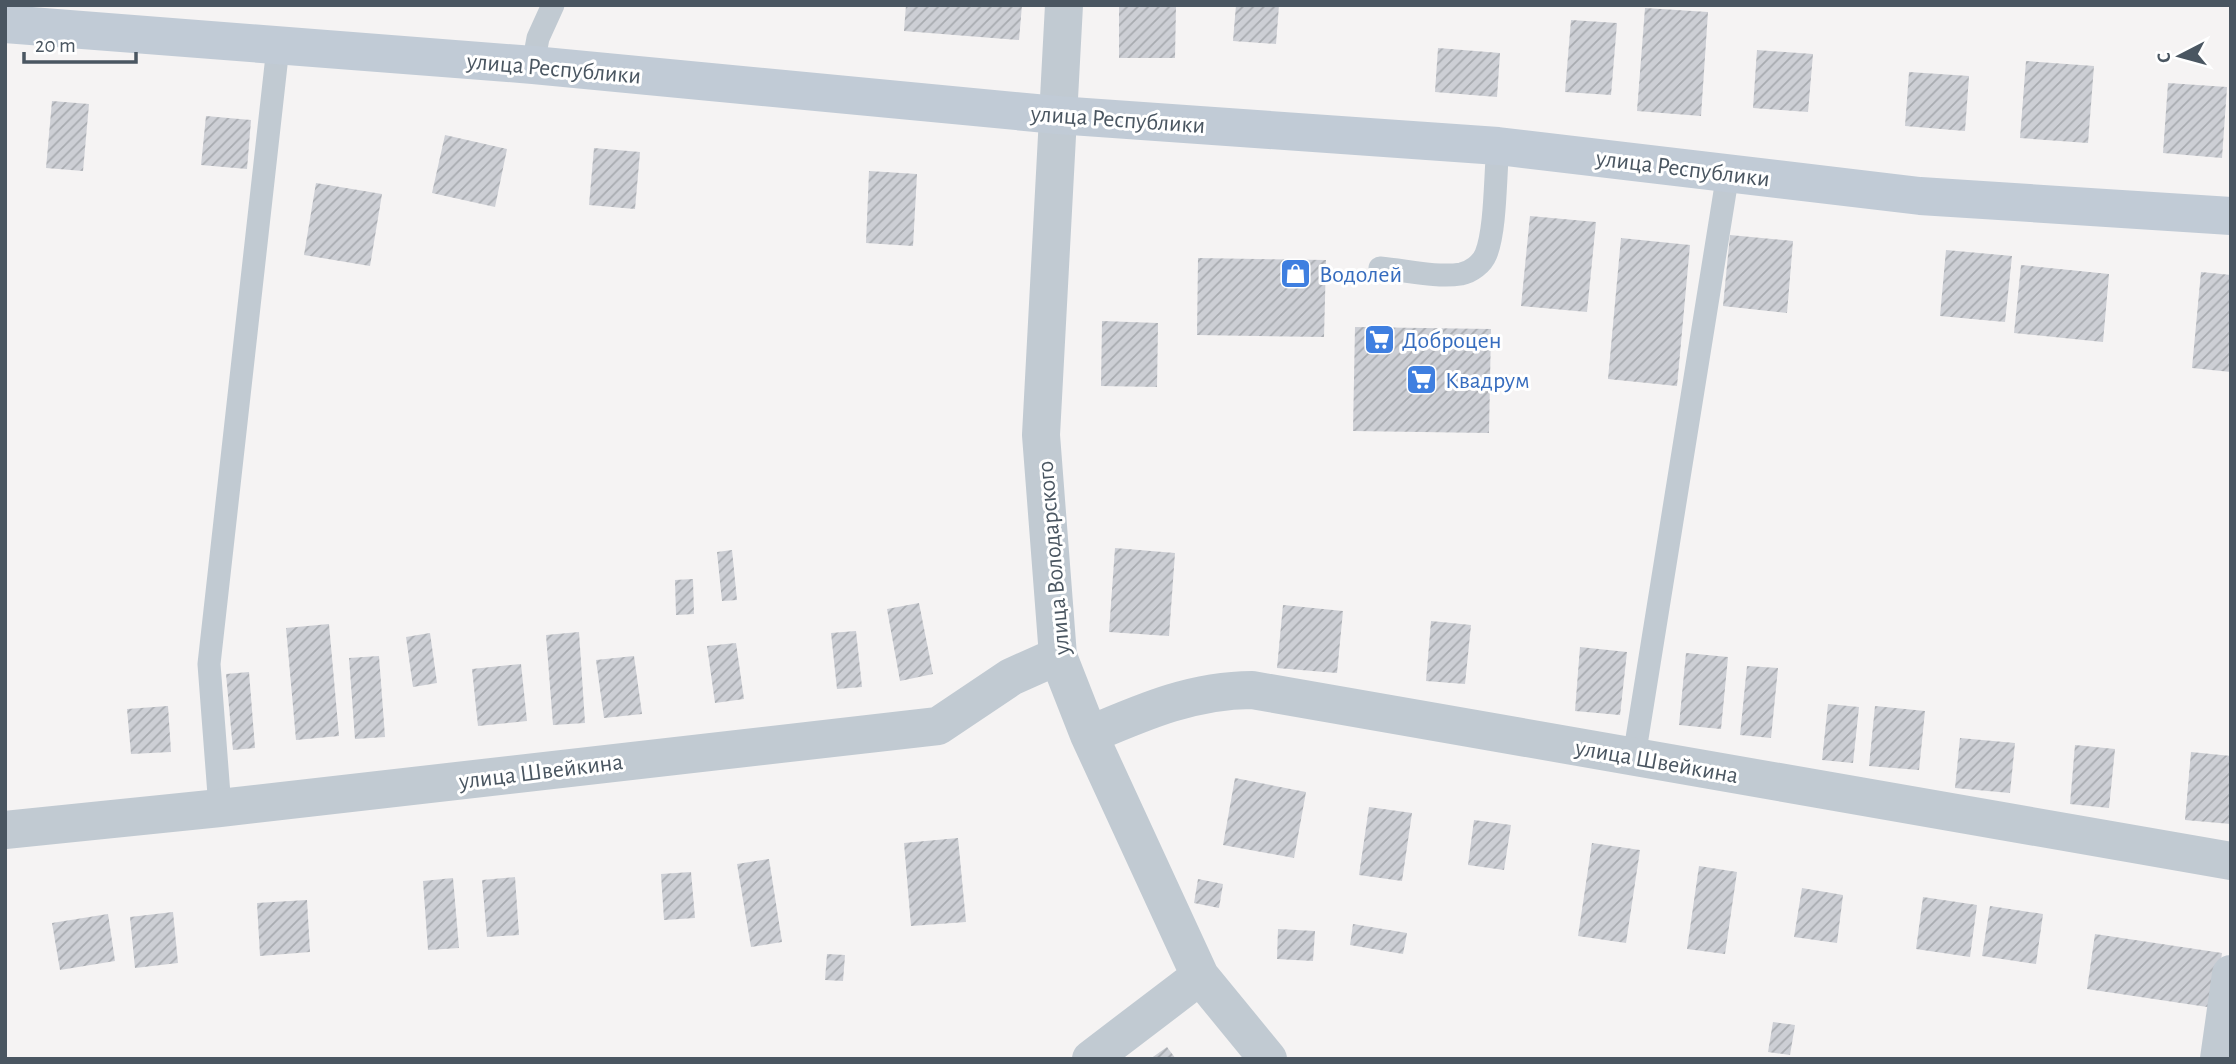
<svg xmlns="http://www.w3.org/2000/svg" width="2236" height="1064" viewBox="0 0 2236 1064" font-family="'Alegreya Sans',sans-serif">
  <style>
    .building { fill: url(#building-hatch) }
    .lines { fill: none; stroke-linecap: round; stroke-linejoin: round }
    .lane { stroke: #c1cad2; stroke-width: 23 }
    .street { stroke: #c1cad2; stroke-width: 38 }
    .secondary { stroke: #c1cbd6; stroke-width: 38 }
    .labels { text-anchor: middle; stroke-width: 6; stroke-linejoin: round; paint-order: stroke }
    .street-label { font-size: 24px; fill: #4a5661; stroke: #fff }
    .shop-label { font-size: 24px; fill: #366cbe; stroke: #fff; text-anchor: start }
  </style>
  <defs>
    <pattern id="building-hatch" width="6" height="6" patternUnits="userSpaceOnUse" patternTransform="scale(1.75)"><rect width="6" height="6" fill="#cdcfd5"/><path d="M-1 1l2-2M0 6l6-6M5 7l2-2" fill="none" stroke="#a8abb0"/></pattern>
  </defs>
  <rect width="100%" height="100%" fill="#f5f3f3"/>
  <!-- building -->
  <path class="building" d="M906 5H1022L1019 40 904 31Z
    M1119 5H1176L1175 58H1119Z
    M1236 5H1279L1276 44 1233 41Z
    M1645 8 1708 12 1701 116 1637 111Z
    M1571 20 1617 23 1611 95 1565 92Z
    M1438 48 1500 53 1497 97 1435 92Z
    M1757 50 1813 54 1808 112 1753 108Z
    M2026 61 2094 66 2088 143 2020 138Z
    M1909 72 1969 76 1965 131 1905 126Z
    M2168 83 2227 87 2222 158 2163 153Z
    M52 101 89 104 83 171 46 168Z
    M206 116 251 120 247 169 201 165Z
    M445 135 507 149 495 207 432 193Z
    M594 148 640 152 635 209 589 205Z
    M869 171 917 174 913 246 866 243Z
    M316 183 382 194 370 266 304 255Z
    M1530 216 1596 222 1587 312 1521 306Z
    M1730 235 1793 241 1787 313 1723 306Z
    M1621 238 1690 245 1677 386 1608 379Z
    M1946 250 2012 256 2005 322 1940 316Z
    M1198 258 1326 260 1324 337 1197 335Z
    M2021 265 2109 274 2103 342 2014 333Z
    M2201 272 2231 275V372L2192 368Z
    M1102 321 1158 323 1157 387 1101 386Z
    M1355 327 1491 329 1489 433 1353 431Z
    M1115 548 1175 553 1169 636 1109 632Z
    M732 550 737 600 722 601 717 552Z
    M693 579 694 614 676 615 675 580Z
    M919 603 933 674 900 681 887 609Z
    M1283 605 1343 611 1337 673 1277 668Z
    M1431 621 1471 625 1465 684 1426 681Z
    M329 624 339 736 296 740 286 628Z
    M856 631 862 687 837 689 831 633Z
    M579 632 585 723 553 725 546 635Z
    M430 633 437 683 413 687 406 637Z
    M736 643 744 699 715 703 707 646Z
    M1580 647 1627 652 1620 715 1575 711Z
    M1686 653 1728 657 1721 729 1679 725Z
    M379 656 385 737 355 739 349 658Z
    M634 656 642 714 604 718 596 660Z
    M521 664 527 721 478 726 472 669Z
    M1747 666 1778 668 1771 738 1740 735Z
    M249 672 255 748 233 750 226 674Z
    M1828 704 1859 707 1853 763 1822 760Z
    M168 706 171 752 131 754 127 709Z
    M1875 706 1925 711 1919 770 1869 766Z
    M1960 738 2015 743 2010 793 1955 788Z
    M2075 745 2115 749 2109 808 2070 804Z
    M2191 752 2231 756V824L2185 820Z
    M1235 778 1306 792 1294 858 1223 845Z
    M1369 807 1412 813 1402 881 1359 875Z
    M1474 820 1511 825 1504 870 1468 865Z
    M958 838 966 922 911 926 904 843Z
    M1592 843 1640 850 1626 943 1578 936Z
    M769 859 782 942 751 947 737 864Z
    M1699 866 1737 872 1725 954 1687 949Z
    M691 872 695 918 664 920 661 874Z
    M515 877 519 935 487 937 482 880Z
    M453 878 459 948 428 950 423 881Z
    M1198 879 1223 884 1219 908 1194 903Z
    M1802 888 1843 895 1837 943 1794 937Z
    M1923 897 1977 905 1970 957 1916 949Z
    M307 900 310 952 260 956 257 903Z
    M1990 906 2043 914 2036 964 1982 956Z
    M173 912 178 963 135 968 130 917Z
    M108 914 115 961 60 970 52 923Z
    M1353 924 1407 933 1403 954 1350 945Z
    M1278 929 1315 931 1313 961 1277 959Z
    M2095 934 2222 953 2214 1008 2087 989Z
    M827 954 845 955 843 981 825 980Z
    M1773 1022 1795 1025 1790 1055 1768 1052Z
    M1167 1047 1176 1059H1150Z"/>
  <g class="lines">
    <!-- lane -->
    <path class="lane" d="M533 65 538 38 553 5
      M1380 268C1405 270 1436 278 1461 274 1471 272 1482 264 1486 254 1496 229 1495 175 1498 146
      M1634 757 1728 173
      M220 808 209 664 278 47"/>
    <!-- street -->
    <path class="street" d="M1064 5 1041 435 1058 656 1089 735 1200 976 1268 1059
      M1089 735C1143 712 1193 690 1252 690L2231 861
      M5 830 220 808 938 726 1011 677 1058 656
      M1091 1059 1200 976
      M2219 1059 2231 974"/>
    <!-- secondary -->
    <path class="secondary" d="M5 24 533 65 1057 115 1498 146 1920 196 2231 216"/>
  </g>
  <!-- icons -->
  <defs>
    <symbol id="shop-square" viewBox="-11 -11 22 22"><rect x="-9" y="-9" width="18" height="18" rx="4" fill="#3f7fe0" stroke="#fff"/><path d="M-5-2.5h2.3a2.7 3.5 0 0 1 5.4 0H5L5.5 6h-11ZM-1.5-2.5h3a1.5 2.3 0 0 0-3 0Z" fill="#fff"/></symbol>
    <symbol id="supermarket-square" viewBox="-11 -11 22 22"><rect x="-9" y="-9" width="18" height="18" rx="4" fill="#3f7fe0" stroke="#fff"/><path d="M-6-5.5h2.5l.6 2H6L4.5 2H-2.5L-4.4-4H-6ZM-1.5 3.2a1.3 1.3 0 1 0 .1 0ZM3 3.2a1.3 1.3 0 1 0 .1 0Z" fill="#fff"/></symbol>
  </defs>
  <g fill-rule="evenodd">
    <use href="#shop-square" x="1278" y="256" width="35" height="35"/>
    <use href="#supermarket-square" x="1362" y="322" width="35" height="35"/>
    <use href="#supermarket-square" x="1404" y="362" width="35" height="35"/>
  </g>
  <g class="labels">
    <!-- street labels -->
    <g class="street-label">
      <text transform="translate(554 68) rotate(5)" y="8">улица Республики</text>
      <text transform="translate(1118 119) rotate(4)" y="8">улица Республики</text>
      <text transform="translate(1683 168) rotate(7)" y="8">улица Республики</text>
      <text transform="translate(1053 558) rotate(-95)" y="8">улица Володарского</text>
      <text transform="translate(1657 761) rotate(10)" y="8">улица Швейкина</text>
      <text transform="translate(541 771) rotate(-7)" y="8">улица Швейкина</text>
    </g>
    <!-- shop labels -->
    <g class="shop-label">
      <text x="1319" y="282">Водолей</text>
      <text x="1402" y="348">Доброцен</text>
      <text x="1445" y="388">Квадрум</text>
    </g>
  </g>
  <!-- border -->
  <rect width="2236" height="1064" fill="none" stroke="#4a5661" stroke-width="14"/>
  <!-- north arrow -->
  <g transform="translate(2180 56) rotate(264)" stroke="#ffffff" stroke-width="5" paint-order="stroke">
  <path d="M0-5L12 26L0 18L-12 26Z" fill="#4a5661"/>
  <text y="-10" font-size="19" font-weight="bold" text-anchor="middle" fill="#4a5661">С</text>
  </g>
  <!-- scale -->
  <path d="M24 52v10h112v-10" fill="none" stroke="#4a5661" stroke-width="3.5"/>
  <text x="35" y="52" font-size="21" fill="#4a5661" stroke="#ffffff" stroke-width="5" paint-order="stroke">20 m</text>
</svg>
